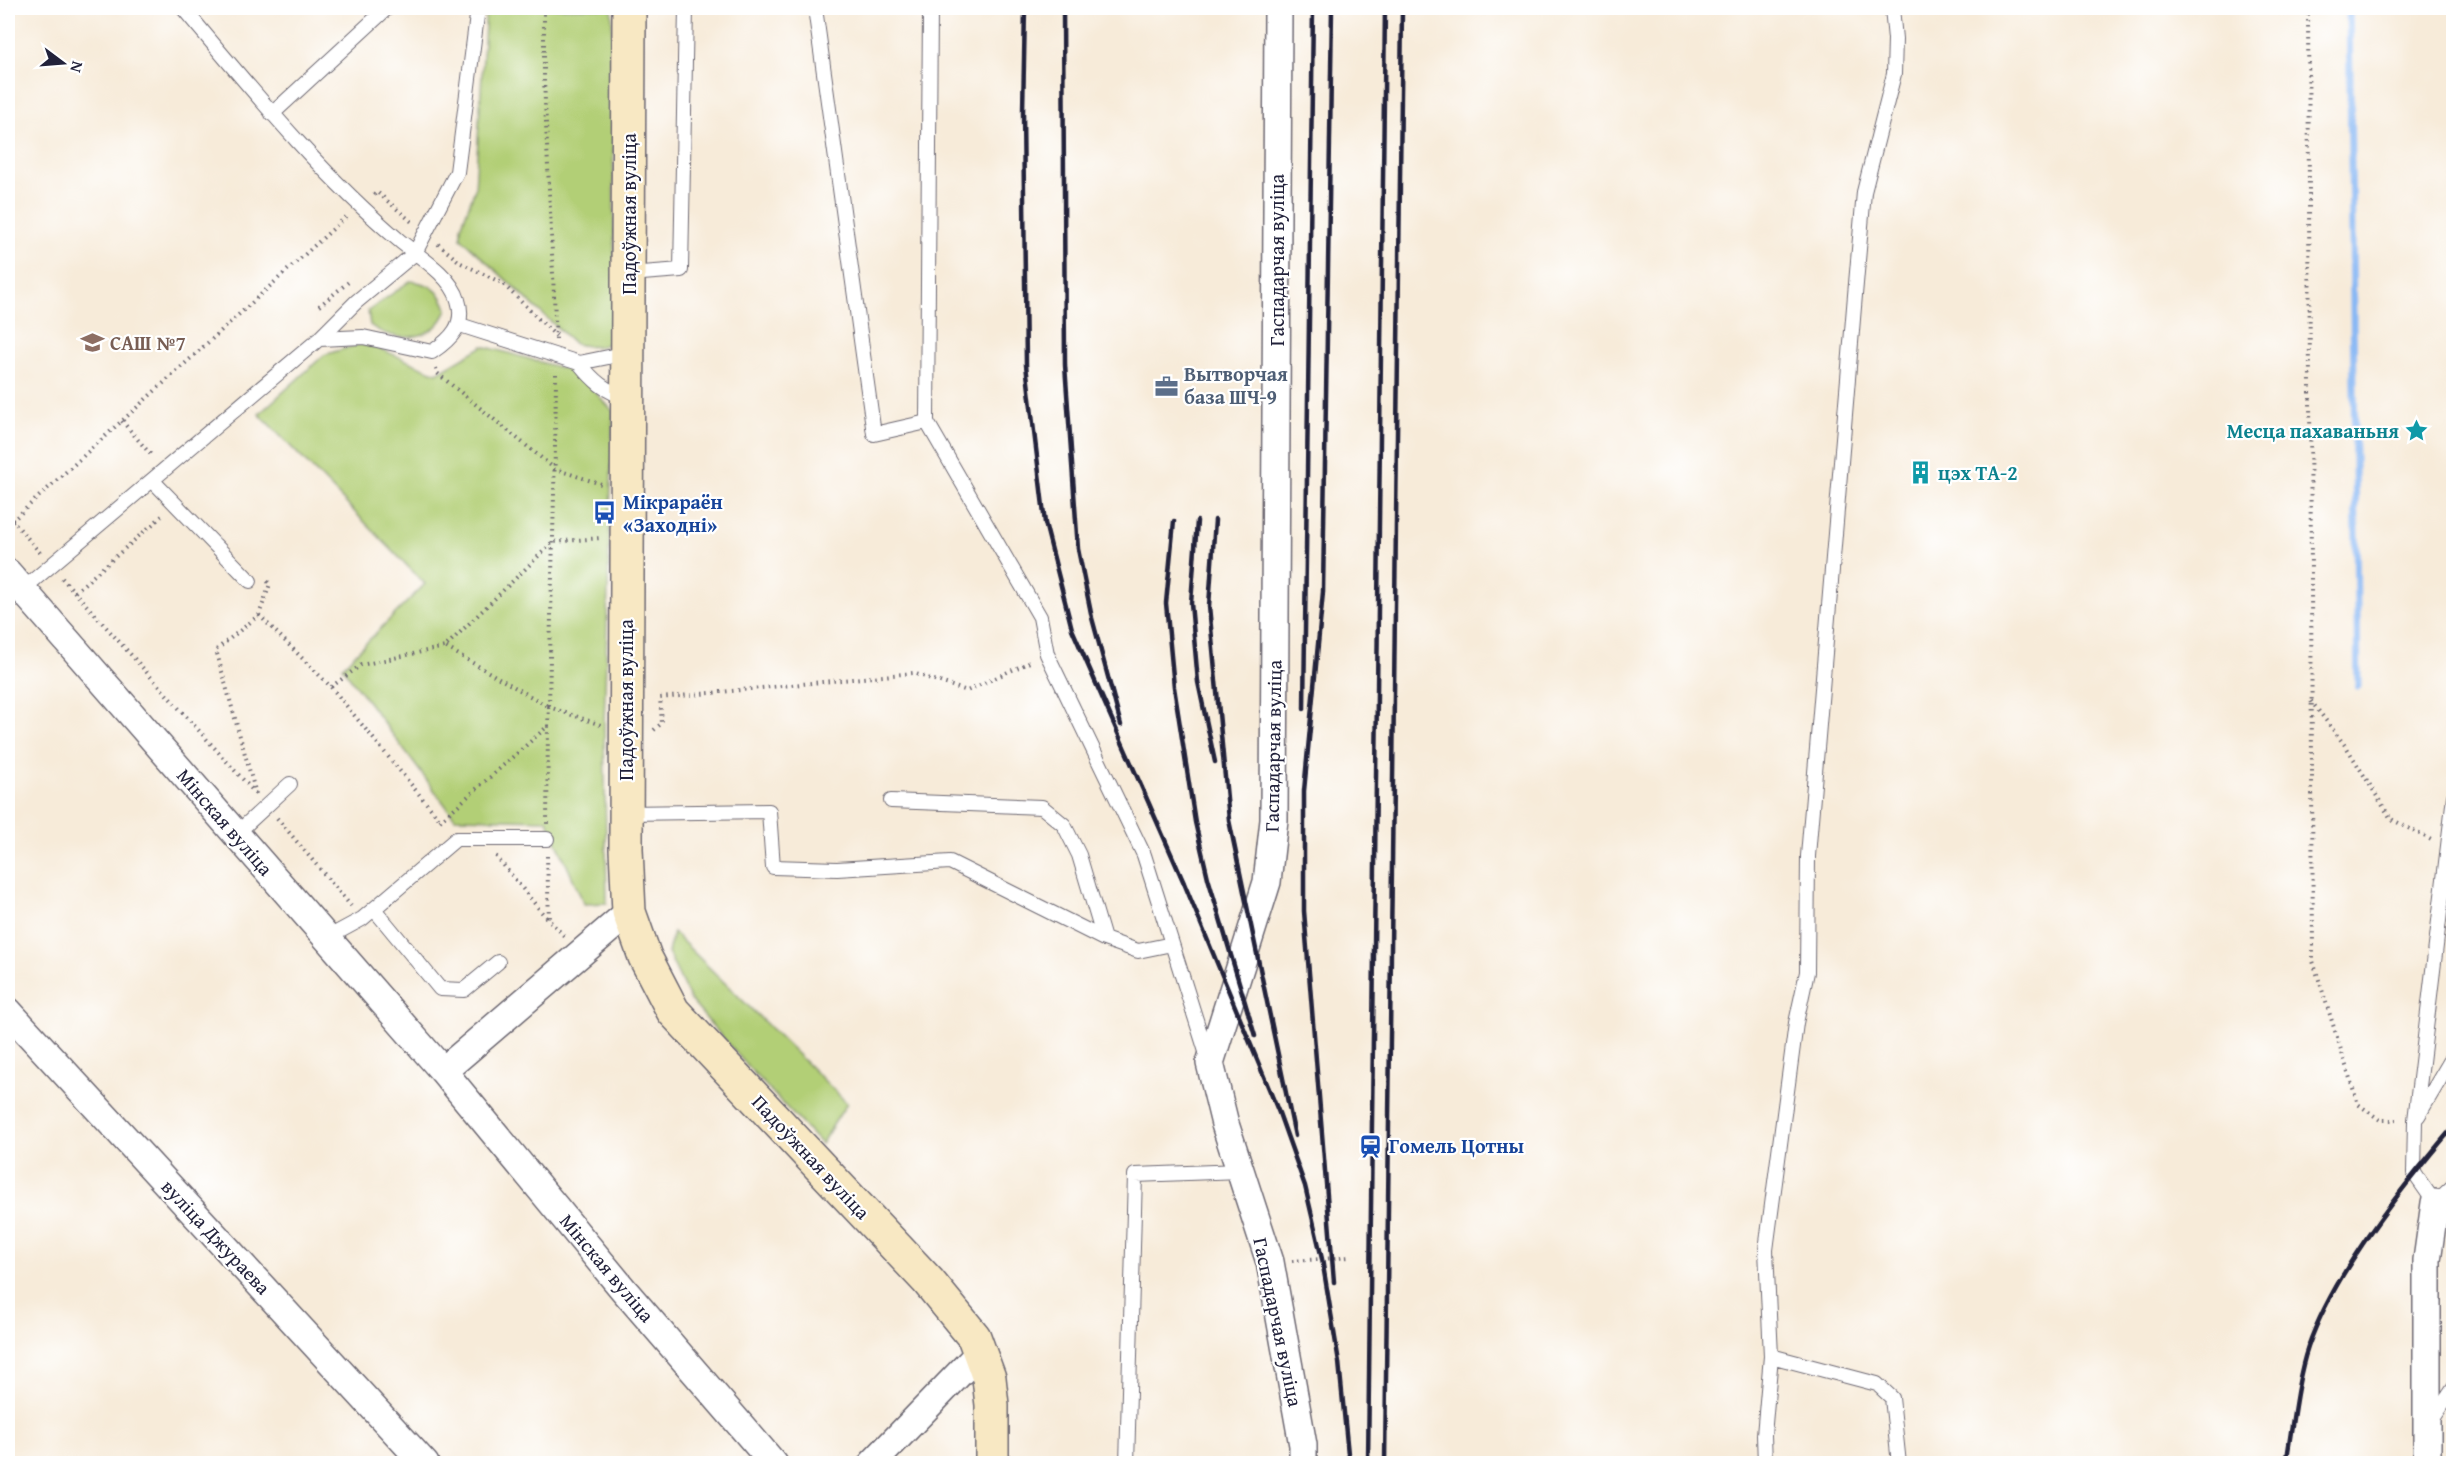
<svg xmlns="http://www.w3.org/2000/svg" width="2461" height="1471" viewBox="0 0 2461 1471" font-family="'Gentium Book Plus',serif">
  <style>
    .green { fill: #b2cf76; stroke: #6a7858; stroke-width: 1.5 }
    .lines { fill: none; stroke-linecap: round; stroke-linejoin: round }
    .stream { stroke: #88b8f4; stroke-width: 7 }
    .service-casing { stroke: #6d6872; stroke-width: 16 }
    .minor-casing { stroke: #6d6872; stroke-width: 30 }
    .secondary-casing { stroke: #6d6872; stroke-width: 36 }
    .path { stroke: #6d6872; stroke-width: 4; stroke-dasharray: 1.5 4.5; stroke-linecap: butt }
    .service { stroke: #fff; stroke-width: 14 }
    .minor { stroke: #fff; stroke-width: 27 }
    .secondary { stroke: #f8e8c3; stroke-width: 33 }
    .rail { stroke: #22223b; stroke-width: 4.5 }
    .labels { text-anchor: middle; stroke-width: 4.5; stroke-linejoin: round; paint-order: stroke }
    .street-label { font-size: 20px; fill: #22223b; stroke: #fff }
    .education-label { font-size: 20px; font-weight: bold; fill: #785e54; stroke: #fff; text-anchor: start }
    .service-label { font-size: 20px; font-weight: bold; fill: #4e5e75; stroke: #fff; text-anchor: start }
    .culture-label { font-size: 20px; font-weight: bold; fill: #0d838f; stroke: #fff; text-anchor: end }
    .transit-label { font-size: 20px; font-weight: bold; fill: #164399; stroke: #fff; text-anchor: start }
  </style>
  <rect width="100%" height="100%" fill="#fff"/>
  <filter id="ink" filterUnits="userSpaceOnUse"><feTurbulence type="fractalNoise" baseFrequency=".0167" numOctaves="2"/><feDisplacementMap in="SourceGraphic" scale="12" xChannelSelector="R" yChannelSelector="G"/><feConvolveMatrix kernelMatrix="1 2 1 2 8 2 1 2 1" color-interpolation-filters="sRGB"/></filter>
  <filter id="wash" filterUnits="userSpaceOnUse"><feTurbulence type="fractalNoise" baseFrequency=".008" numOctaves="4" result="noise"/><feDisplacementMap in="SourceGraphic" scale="24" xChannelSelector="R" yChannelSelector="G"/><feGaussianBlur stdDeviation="1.35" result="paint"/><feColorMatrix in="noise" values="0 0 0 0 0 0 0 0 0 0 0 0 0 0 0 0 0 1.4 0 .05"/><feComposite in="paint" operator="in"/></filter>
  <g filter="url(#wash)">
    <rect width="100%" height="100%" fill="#f7ebd9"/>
    <!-- green -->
    <path class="green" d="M486 8H612L615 339C601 350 592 347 575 344L461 238V227L475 189Z
      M410 281C429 283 441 290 447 309 436 342 395 344 370 325L368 311Z
      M360 344C389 349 410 364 437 373L483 346 576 372 613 411 604 727 607 903 584 904 547 820 455 818 342 667 425 584 259 414 324 355Z
      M673 932 847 1103 821 1144 750 1069 691 1001 668 953Z"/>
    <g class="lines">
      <!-- stream -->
      <path class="stream" d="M2349 8 2358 686"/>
    </g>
  </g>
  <g filter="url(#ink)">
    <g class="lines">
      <defs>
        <path id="service" d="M183 8C252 90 319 173 401 242 420 257 451 276 458 300 466 325 451 339 432 352L363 337 319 339
          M815 8 874 434 927 422
          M930 8 927 422 1040 617 1047 654 1144 855 1208 1058
          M1892 8 1895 39 1894 74 1864 192 1855 295 1808 856 1807 972 1796 1023 1766 1250 1771 1356 1877 1384 1892 1398 1899 1464
          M272 114 387 8
          M629 274 681 270 686 8
          M460 325 579 363 628 353
          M579 363C593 380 605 392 628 398
          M153 481 250 581
          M22 590 319 339 356 302 415 253 457 172 478 8
          M2454 796 2415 1120 2414 1173 2435 1203 2454 1222
          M891 801 1042 807 1064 825 1079 855 1104 939 1138 951 1172 944
          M626 813 769 811 773 867 837 869 950 862 1104 939
          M236 834 290 784
          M374 909 440 989 464 990 498 962
          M327 938 362 919 456 839H547
          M2418 1116 2454 1055
          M2435 1203 2454 1185
          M2432 1420 2454 1387
          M1127 1464 1135 1175 1240 1171
          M1765 1464 1764 1435 1771 1356"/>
        <path id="minor" d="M1278 8 1274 820 1267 882 1210 1063 1225 1124 1270 1262 1303 1445V1464
          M8 573 443 1071 623 1289 774 1464
          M8 1011 425 1464
          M443 1071 629 912
          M872 1464 981 1351
          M2427 1464V1260L2435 1203"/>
        <path id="secondary" d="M629 8 626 849 629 912 645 957 673 1011 928 1281 974 1337 989 1378 992 1405V1464"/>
      </defs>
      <!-- service casing -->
      <use href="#service" class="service-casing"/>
      <!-- minor casing -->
      <use href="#minor" class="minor-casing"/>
      <!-- secondary casing -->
      <use href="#secondary" class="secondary-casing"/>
      <!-- path -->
      <path class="path" d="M544 8V80L556 339
        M2308 8 2313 961 2358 1104 2380 1120H2397
        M374 195 377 192 412 222
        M438 244 461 263 502 283 556 336
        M319 306 351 280
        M436 368 437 373 555 469 601 484
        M556 374C555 485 551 596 549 707L445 647 553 542 601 538
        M122 421 152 456
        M8 515 41 554
        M12 521 347 216
        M62 578 255 793
        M75 592 162 516
        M259 615 331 687 361 665 445 647
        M331 687 441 821
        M2311 701 2347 748 2391 819 2433 841
        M548 726 549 707 601 725
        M654 730 662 723 660 698 913 673 967 691 1032 661
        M256 794 216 650 259 615 270 584 267 581
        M277 818 351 906
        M440 821 548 726 547 824
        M496 856 548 920
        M547 856 549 920 565 937
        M1292 1261 1351 1257"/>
      <!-- service -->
      <use href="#service" class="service"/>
      <!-- minor -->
      <use href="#minor" class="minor"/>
      <!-- secondary -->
      <use href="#secondary" class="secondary"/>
      <!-- rail -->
      <path class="rail" d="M1025 8 1023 112 1026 365 1045 523 1072 629 1184 883 1279 1113 1305 1186 1322 1259 1339 1362 1349 1464
        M1063 8 1065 365 1078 549 1092 618 1121 725
        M1332 8 1323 592 1304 791V911L1334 1282
        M1215 520 1209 606 1229 820 1295 1136
        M1174 521 1166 603 1174 687 1195 822 1208 878 1255 1036
        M1197 521 1191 603 1198 682 1215 762
        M1304 709 1313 8
        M1368 1464 1385 8
        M1385 1464 1402 8
        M2286 1464C2292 1429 2297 1379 2308 1347 2334 1272 2403 1186 2454 1126"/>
    </g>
  </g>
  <!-- icons -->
  <defs>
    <symbol id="school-bare" viewBox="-9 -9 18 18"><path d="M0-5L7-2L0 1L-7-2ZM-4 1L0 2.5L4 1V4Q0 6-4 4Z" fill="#8d6e63" stroke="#fff" stroke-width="2.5" paint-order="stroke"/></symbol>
    <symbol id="office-bare" viewBox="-9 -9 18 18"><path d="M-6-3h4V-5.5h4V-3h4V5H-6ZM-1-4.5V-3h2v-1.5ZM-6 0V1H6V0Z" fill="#5c6f8a" stroke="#fff" stroke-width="2.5" paint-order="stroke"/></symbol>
    <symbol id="sight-bare" viewBox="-9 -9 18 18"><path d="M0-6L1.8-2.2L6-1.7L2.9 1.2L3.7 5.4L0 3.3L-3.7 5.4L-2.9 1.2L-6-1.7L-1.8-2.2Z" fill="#0f9aa8" stroke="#fff" stroke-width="2.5" paint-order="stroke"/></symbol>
    <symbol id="building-bare" viewBox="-9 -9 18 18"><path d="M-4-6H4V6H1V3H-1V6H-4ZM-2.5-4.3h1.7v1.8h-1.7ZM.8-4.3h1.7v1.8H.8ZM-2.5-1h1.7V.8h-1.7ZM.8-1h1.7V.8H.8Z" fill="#0f9aa8" stroke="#fff" stroke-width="2.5" paint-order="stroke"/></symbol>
    <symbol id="bus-bare" viewBox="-9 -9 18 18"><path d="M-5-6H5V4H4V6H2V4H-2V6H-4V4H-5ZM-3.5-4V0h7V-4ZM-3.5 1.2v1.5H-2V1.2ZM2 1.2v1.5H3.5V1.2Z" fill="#1a4fb4" stroke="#fff" stroke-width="2.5" paint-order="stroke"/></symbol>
    <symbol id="station-bare" viewBox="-9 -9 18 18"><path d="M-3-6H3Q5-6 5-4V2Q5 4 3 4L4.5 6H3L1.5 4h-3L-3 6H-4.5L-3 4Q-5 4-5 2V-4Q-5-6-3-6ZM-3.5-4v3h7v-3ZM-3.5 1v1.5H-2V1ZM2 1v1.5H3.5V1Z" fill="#1a4fb4" stroke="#fff" stroke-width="2.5" paint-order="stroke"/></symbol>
  </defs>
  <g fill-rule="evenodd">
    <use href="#school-bare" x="76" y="326" width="33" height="33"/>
    <use href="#office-bare" x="1150" y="370" width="33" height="33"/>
    <use href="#sight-bare" x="2400" y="414" width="33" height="33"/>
    <use href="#building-bare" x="1904" y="456" width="33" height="33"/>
    <use href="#bus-bare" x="588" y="496" width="33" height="33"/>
    <use href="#station-bare" x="1354" y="1130" width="33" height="33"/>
  </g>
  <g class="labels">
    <!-- street labels -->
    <g class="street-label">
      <text transform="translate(629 214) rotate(-90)" y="7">Падоўжная вуліца</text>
      <text transform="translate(1277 260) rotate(-90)" y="7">Гаспадарчая вуліца</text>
      <text transform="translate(626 700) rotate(-90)" y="7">Падоўжная вуліца</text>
      <text transform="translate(1273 746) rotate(-89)" y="7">Гаспадарчая вуліца</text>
      <text transform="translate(225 822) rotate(49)" y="7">Мінская вуліца</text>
      <text transform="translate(811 1157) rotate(47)" y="7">Падоўжная вуліца</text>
      <text transform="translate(216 1237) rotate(47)" y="7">вуліца Джураева</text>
      <text transform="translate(607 1268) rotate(50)" y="7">Мінская вуліца</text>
      <text transform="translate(1278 1322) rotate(78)" y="7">Гаспадарчая вуліца</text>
    </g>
    <!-- education labels -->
    <g class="education-label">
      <text x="110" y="350">САШ №7</text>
    </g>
    <!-- service labels -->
    <g class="service-label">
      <text x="1184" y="381">Вытворчая<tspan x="1184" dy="23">база ШЧ-9</tspan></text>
    </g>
    <!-- culture labels -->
    <g class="culture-label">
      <text x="2399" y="438">Месца пахаваньня</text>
      <text x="1938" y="480" text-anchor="start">цэх ТА-2</text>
    </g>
    <!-- transit labels -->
    <g class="transit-label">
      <text x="623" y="509">Мікрараён<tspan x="623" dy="23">«Заходні»</tspan></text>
      <text x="1389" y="1153">Гомель Цотны</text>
    </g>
  </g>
  <!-- margin -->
  <rect width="2461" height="1471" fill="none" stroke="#fff" stroke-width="30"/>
  <!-- north arrow -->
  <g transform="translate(63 63) rotate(106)" stroke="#ffffff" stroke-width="4.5" paint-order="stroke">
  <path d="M0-4.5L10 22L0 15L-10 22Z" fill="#22223b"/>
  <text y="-9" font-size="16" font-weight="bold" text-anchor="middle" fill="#22223b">N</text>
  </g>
</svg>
